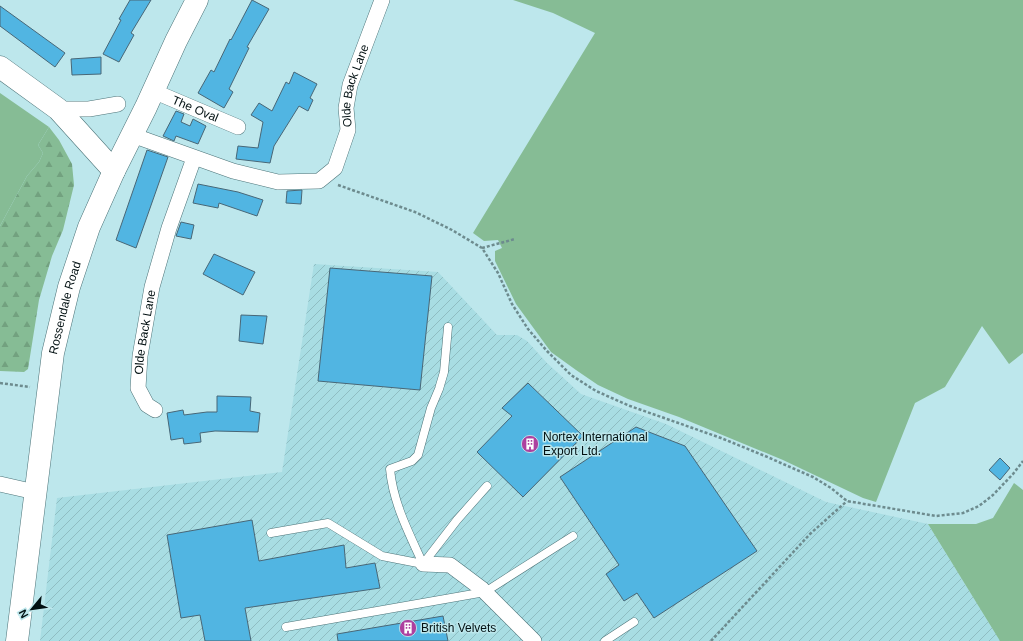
<svg xmlns="http://www.w3.org/2000/svg" width="1023" height="641" viewBox="0 0 1023 641" font-family="Helvetica,sans-serif">
  <style>
    .industrial { fill: url(#industrial-furrows) }
    .grass { fill: #86bc95 }
    .forest { fill: url(#forest-firs) }
    .building { fill: #51b5e2; stroke: #486777 }
    .lines { fill: none; stroke-linecap: round; stroke-linejoin: round }
    .lane-casing { stroke: #4d7479; stroke-width: 9 }
    .street-casing { stroke: #4d7479; stroke-width: 16 }
    .secondary-casing { stroke: #4d7479; stroke-width: 23 }
    .highway-casing { stroke: #4d7479; stroke-width: 23 }
    .path { stroke: #6d8b8e; stroke-width: 2.5; stroke-dasharray: 3 2; stroke-linecap: butt }
    .lane { stroke: #fff; stroke-width: 8 }
    .street { stroke: #fff; stroke-width: 15 }
    .secondary { stroke: #fff; stroke-width: 22 }
    .highway { stroke: #fff; stroke-width: 22 }
    .labels { text-anchor: middle; stroke-width: 3; stroke-linejoin: round; paint-order: stroke }
    .street-label { font-size: 12px; fill: #021012; stroke: #bde7ec }
    .poi-label { font-size: 12px; fill: #021012; stroke: #bde7ec; text-anchor: start }
  </style>
  <defs>
    <pattern id="industrial-furrows" width="10" height="10" patternUnits="userSpaceOnUse"><rect width="10" height="10" fill="#a8dde3"/><path d="M-1 1l2-2M0 10L10 0M9 11l2-2" fill="none" stroke="#8fbdc2"/></pattern>
    <pattern id="forest-firs" width="22" height="20" patternUnits="userSpaceOnUse"><rect width="22" height="20" fill="#86bc95"/><path d="M5 1l3.5 6h-7zM16 11l3.5 6h-7z" fill="#72a17f"/></pattern>
  </defs>
  <rect width="100%" height="100%" fill="#bde7ec"/>
  <!-- industrial -->
  <path class="industrial" d="M314 264 438 272 497 335H517L527 341 547 363 581 394 666 424 826 502 928 524 1000 641H40L57 498 282 472Z"/>
  <!-- grass -->
  <path class="grass" d="M513 0H1023V353L1009 364 982 326 945 387 915 403 876 502 863 498 783 460 679 417 628 399 598 385 576 370 551 352 516 304 495 261V251L502 248 498 240 484 241 473 233 595 33 553 13Z
    M0 93 49 127 38 145 43 153 39 162 27 176 0 226Z
    M1014 483 1023 490V641H1000L928 524H976L993 518Z"/>
  <!-- forest -->
  <path class="forest" d="M49 127 59 140 72 164 74 185 63 230 52 256 39 300 28 369 24 372 0 371V226L27 176 39 162 43 153 38 145Z"/>
  <!-- building -->
  <path class="building" d="M130 0H151L131 33 134 35 119 62 103 54 121 20 119 19Z
    M252 0 269 9 247 47 249 48 229 89 233 92 224 108 198 93 211 70 214 72 230 39 231 40Z
    M0 6 65 53 55 67 0 26Z
    M101 57V74L72 75 71 59Z
    M294 72 317 84 310 98 313 100 308 111 299 106 274 146 270 163 236 159 238 146 258 148 263 122 251 115 259 103 272 111 286 82 289 84Z
    M176 111 184 114 181 122 190 126 193 119 206 126 198 144 176 136 174 141 163 136Z
    M147 150 168 157 136 248 116 240Z
    M198 184 238 192 263 200 257 216 219 203 218 208 193 203Z
    M302 190 301 204 286 203 287 191Z
    M181 222 194 225 191 239 176 236Z
    M214 254 255 272 243 295 203 274Z
    M330 268 432 276 420 390 318 381Z
    M241 315 267 316 263 344 239 341Z
    M528 383 583 436 523 497 477 452 512 416 502 408Z
    M217 396 251 397 250 411 260 413 258 432 215 431 200 433 201 442 184 444 183 438 171 440 167 413 183 410 184 415 207 412H217Z
    M636 427 685 446 757 551 654 618 637 593 624 601 606 574 619 565 560 477Z
    M1000 458 1010 468 1000 480 989 470Z
    M252 520 259 561 344 545 346 568 375 563 380 588 245 608 251 641H205L200 615 181 618 167 535Z
    M443 616 448 641H338L337 634Z"/>
  <g class="lines">
    <defs>
      <path id="lane" d="M271 533 328 523 382 556 423 564
        M423 564C409 533 393 503 390 469L412 461 418 455 431 408 439 389 444 372 448 327
        M423 564 457 520 487 486
        M286 627 485 592 573 536
        M605 641 634 622"/>
      <g id="street">
        <path id="s1" d="M153 91 238 127"/>
        <path d="M58 109H89L118 104"/>
        <path id="s2" d="M132 135 233 171 278 182 319 181 335 168 348 130 346 108 350 85 382 0"/>
        <path id="s3" d="M155 410 147 405 138 388 140 356 152 287 169 228 194 158"/>
        <path d="M0 484 35 492"/>
        <path d="M423 564 450 565 482 589 534 641"/>
      </g>
      <path id="secondary" d="M0 67 58 109 114 171"/>
      <g id="highway">
        <path id="s4" d="M17 641 53 353 69 287 89 227 114 171 146 107 176 41 197 0"/>
      </g>
    </defs>
    <!-- lane casing -->
    <use href="#lane" class="lane-casing"/>
    <!-- street casing -->
    <use href="#street" class="street-casing"/>
    <!-- secondary casing -->
    <use href="#secondary" class="secondary-casing"/>
    <!-- highway casing -->
    <use href="#highway" class="highway-casing"/>
    <!-- path -->
    <path class="path" d="M338 185 415 212 452 230 482 248 498 273 512 304 528 329 547 351 571 375 596 391 630 406 721 438 765 456 813 477 831 488 847 501 936 516 963 513 979 506 993 495 1013 474 1023 461
      M482 248 515 239
      M0 383 30 387
      M711 641 810 534 847 501"/>
    <!-- lane -->
    <use href="#lane" class="lane"/>
    <!-- street -->
    <use href="#street" class="street"/>
    <!-- secondary -->
    <use href="#secondary" class="secondary"/>
    <!-- highway -->
    <use href="#highway" class="highway"/>
  </g>
  <!-- icons -->
  <defs>
    <symbol id="building-disc" viewBox="-11 -11 22 22"><circle r="9.5" fill="#ad409f" stroke="#bde7ec"/><path d="M-4-6H4V6H1V3H-1V6H-4ZM-2.5-4.3h1.7v1.8h-1.7ZM.8-4.3h1.7v1.8H.8ZM-2.5-1h1.7V.8h-1.7ZM.8-1h1.7V.8H.8Z" fill="#fff"/></symbol>
  </defs>
  <g fill-rule="evenodd">
    <use href="#building-disc" x="520" y="434" width="20" height="20"/>
    <use href="#building-disc" x="398" y="618" width="20" height="20"/>
  </g>
  <g class="labels">
    <!-- street labels -->
    <g class="street-label">
      <text dy="4" stroke="none"><textPath href="#s2" startOffset="301">Olde Back Lane</textPath></text>
      <text dy="4" stroke="none"><textPath href="#s1" startOffset="46">The Oval</textPath></text>
      <text dy="4" stroke="none"><textPath href="#s4" startOffset="337">Rossendale Road</textPath></text>
      <text dy="4" stroke="none"><textPath href="#s3" startOffset="85">Olde Back Lane</textPath></text>
    </g>
    <!-- poi labels -->
    <g class="poi-label">
      <text x="543" y="441">Nortex International<tspan x="543" dy="14">Export Ltd.</tspan></text>
      <text x="421" y="632">British Velvets</text>
    </g>
  </g>
  <!-- north arrow -->
  <g transform="translate(32 609) rotate(241)" stroke="#bde7ec" stroke-width="3" paint-order="stroke">
  <path d="M0-3L7 15L0 10L-7 15Z" fill="#021012"/>
  <text y="-6" font-size="11" font-weight="bold" text-anchor="middle" fill="#021012">N</text>
  </g>
</svg>
